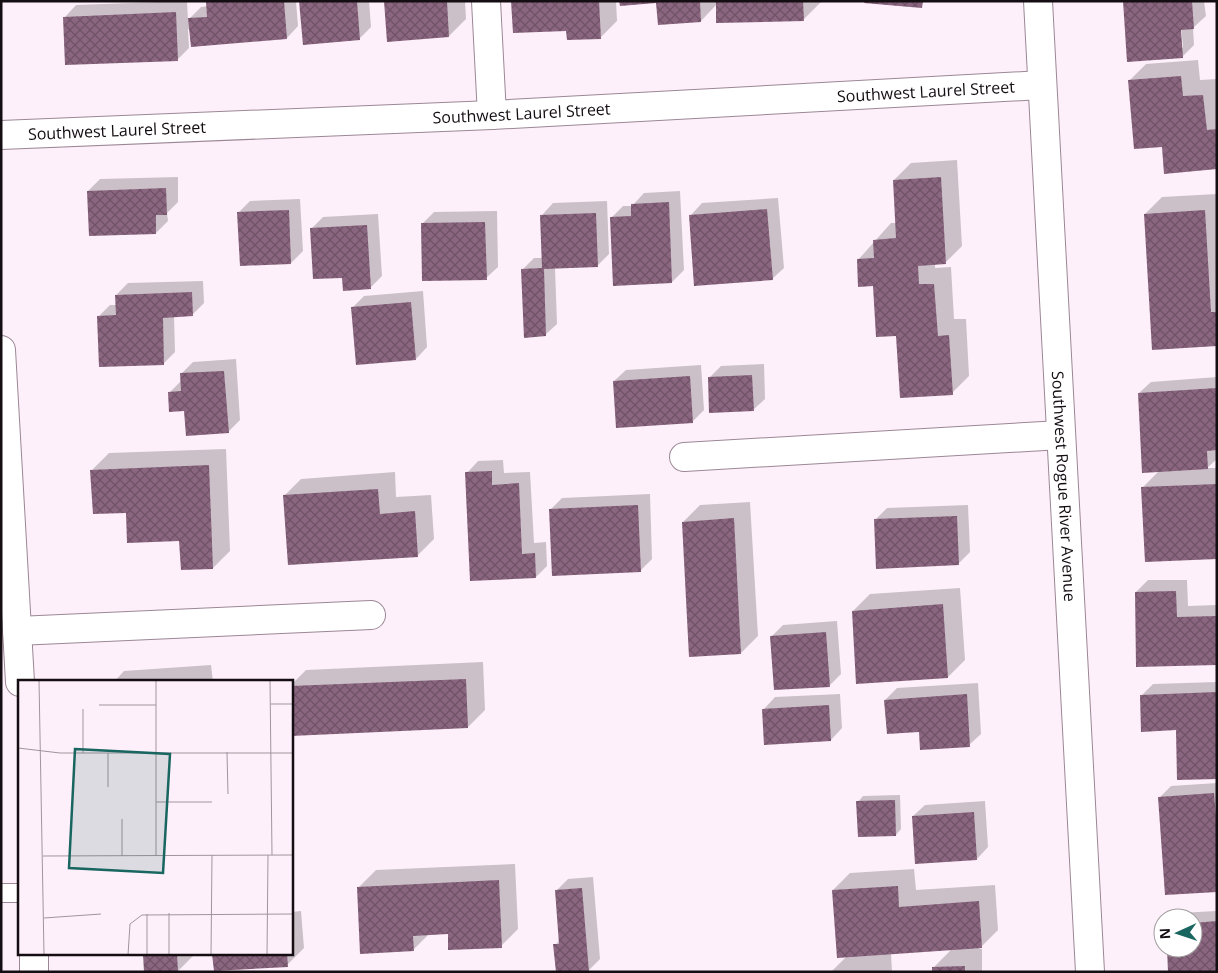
<svg xmlns="http://www.w3.org/2000/svg" width="1218" height="973" viewBox="0 0 1218 973" font-family="'Open Sans',sans-serif">
  <style>
    .shadow { fill: #0003; fill-rule: evenodd }
    .building { fill: url(#building-cross-hatch) }
    .lines { fill: none; stroke-linecap: round; stroke-linejoin: round }
    .lane-casing { stroke: #9b8795; stroke-width: 20 }
    .street-casing { stroke: #9b8795; stroke-width: 30 }
    .secondary-casing { stroke: #9b8795; stroke-width: 30 }
    .lane { stroke: #fff; stroke-width: 18 }
    .street { stroke: #fff; stroke-width: 28 }
    .secondary { stroke: #fff; stroke-width: 28 }
    .labels { text-anchor: middle; stroke-width: 4; stroke-linejoin: round; paint-order: stroke }
    .street-label { font-size: 16px; fill: #140d12; stroke: #fff }
    .inset-road { fill: none; stroke: #a0959d; stroke-width: 1 }
    .view { fill: #196661; fill-opacity: 0.15; stroke: #196661; stroke-width: 2.5 }
    .inset-edge { fill: none; stroke: #140d12; stroke-width: 2.5 }
  </style>
  <defs>
    <pattern id="building-cross-hatch" width="8" height="8" patternUnits="userSpaceOnUse" patternTransform="scale(1.25)"><rect width="8" height="8" fill="#8b6680"/><path d="M0 0l8 8M0 8l8-8" fill="none" stroke="#705267"/></pattern>
  </defs>
  <rect width="100%" height="100%" fill="#fef0fa"/>
  <!-- shadow -->
  <path class="shadow" d="M187 1 188 20 201 7 208 6 207 1H296L298 26 287 38 188 29 189 48 177 60 65 17 76 5Z
    M300 1H369L371 27 359 39Z
    M385 1H465L466 19 449 36Z
    M513 1H616L617 21 600 38 568 30Z
    M620 1H820L821 2 804 19 717 4 701 21 658 1Z
    M1124 1H1204L1206 16 1193 28 1194 45 1182 57ZM1179 24H1181L1183 48H1181Z
    M1198 60 1200 80 1217 79V168L1163 145 1129 81 1146 64Z
    M957 160 962 246 945 263H935V268L951 267 954 319H966L969 376 952 393 897 334 874 285 858 260 891 223H896L894 180 911 163Z
    M178 177V202L167 213 168 221 156 233 88 191 100 179Z
    M680 191 684 270 672 282 611 218 623 206H632L644 193Z
    M1217 194V345L1145 214 1162 197Z
    M778 198 784 268 772 279 691 215 702 203Z
    M300 199 303 251 291 263 239 212 250 201Z
    M607 201 609 254 597 266 555 268 557 324 545 335 522 270 534 258H543L542 215 553 203Z
    M497 211 498 267 486 278 422 224 434 212Z
    M378 214 382 276 370 288 343 277 311 229 323 217Z
    M203 281 204 303 192 315 174 316 175 352 163 364 98 317 110 305H117L116 295 128 283Z
    M423 291 427 347 416 359 352 308 364 296Z
    M236 359 240 420 228 432 186 410 170 392 182 380 181 374 193 362Z
    M764 364 765 399 753 410 709 378 721 366Z
    M701 365 704 410 692 422 614 381 626 370Z
    M1217 377V459L1207 468H1217V558L1143 487 1159 471 1139 393 1151 382Z
    M226 449 230 551 213 568 181 540 128 511 92 470 109 453Z
    M503 460 504 473 530 472 534 543 546 542 547 566 536 577 467 473 478 461Z
    M395 472 396 497 431 495 434 539 417 556 284 496 301 479Z
    M650 494 652 559 641 570 550 510 562 498Z
    M750 502 758 636 741 653 683 522 700 505Z
    M968 505 970 552 958 564 875 520 887 508Z
    M1148 580H1187L1188 606 1217 605V664L1136 592Z
    M960 588 965 660 948 677 853 611 870 594Z
    M837 621 841 674 829 686 772 636 783 625Z
    M483 662 485 710 468 727 291 735V685L306 670Z
    M211 665 213 682H114L124 671Z
    M1217 682V777L1177 729 1141 696 1153 684Z
    M978 683 981 734 969 745 920 731 885 700 897 688Z
    M840 694 842 728 831 740 764 709 775 697Z
    M1217 783V890L1159 798 1171 786Z
    M900 795 901 829 896 835 858 802 863 796Z
    M985 801 988 847 977 859 913 816 925 805Z
    M515 864 518 929 501 946 449 932 430 933 413 950 359 887 376 870Z
    M914 869 916 890 995 885 998 930 979 949H982V972H933V968L952 949 891 953 892 972H831L847 956 833 890 850 873Z
    M593 877 600 959 588 971 555 945 560 940 556 891 568 879Z
    M301 911 304 948 287 965 214 954H291V912Z
    M1217 911V972L1168 948H1193V918H1173L1178 913Z
    M144 954H195L178 971Z"/>
  <!-- building -->
  <path class="building" d="M206 1H284L287 39 191 47 188 18 207 17Z
    M299 1H357L360 40 303 45Z
    M384 1H447L449 37 387 42Z
    M511 1H599L601 39 567 40 566 31 513 33Z
    M619 1H700L701 22 658 25 656 3 620 6Z
    M716 1H803L804 21 716 23Z
    M865 1H923L922 8 864 3Z
    M1123 1H1192L1194 29 1181 30 1183 58 1127 62Z
    M176 12 178 61 65 65 63 17Z
    M1181 76 1183 96 1203 95 1207 130 1217 129V169L1164 174 1162 147 1134 149 1128 80Z
    M941 177 946 264 918 266 919 284H934L938 336 949 335 953 395 900 398 896 336 876 337 873 286 858 287 857 259 874 258 873 240 896 238 893 180Z
    M166 188 167 215H156V234L89 236 87 191Z
    M669 202 672 283 613 286 610 217 631 216V204Z
    M767 209 773 280 694 286 689 215Z
    M289 210 291 264 240 266 237 212Z
    M1205 210 1211 312H1217V346L1152 350 1144 214Z
    M596 213 598 267 544 269 546 336 524 338 521 269 542 268 540 215Z
    M485 222 487 280 422 281 421 223Z
    M367 225 371 289 343 291 342 278 313 279 310 228Z
    M192 292 193 316 163 318 164 365 99 367 97 316 116 315 115 295Z
    M411 302 416 360 356 365 351 307Z
    M224 371 229 433 186 436 184 411 169 412 168 392 181 391 180 373Z
    M752 375 754 411 709 413 708 377Z
    M690 376 693 423 616 428 613 381Z
    M1217 388V450L1207 451 1208 469 1142 473 1138 393Z
    M209 465 213 569 181 570 179 541 127 543 126 513 93 514 90 470Z
    M492 471V485L519 483 522 554 535 553 536 578 470 581 465 472Z
    M1217 484V559L1145 562 1141 487Z
    M378 489 380 514 415 511 418 557 288 565 283 495Z
    M638 505 641 572 552 576 549 509Z
    M957 516 959 565 876 569 874 519Z
    M734 518 741 654 689 657 682 522Z
    M1176 591 1177 617 1217 616V665L1136 667 1135 592Z
    M943 604 948 678 856 684 852 611Z
    M826 632 830 687 774 690 770 636Z
    M466 679 468 728 291 736V686Z
    M1217 692V779L1177 780 1176 730 1141 732 1140 695Z
    M967 694 970 747 920 750 919 732 887 734 884 700Z
    M829 705 831 741 764 745 762 709Z
    M1214 793 1217 829V892L1165 895 1158 797Z
    M895 800 896 836 858 837 856 801Z
    M974 812 977 860 915 864 912 816Z
    M499 880 502 948 448 950V934L413 936 414 951 360 954 357 887Z
    M898 886 899 907 979 901 982 948 837 958 832 890Z
    M582 888 589 972H556L553 944H559L555 890Z
    M1217 921V972H1168L1167 948H1193V923Z
    M143 954H177L178 972H144Z
    M212 954H287L288 967 214 971Z
    M965 966V972H932V967Z"/>
  <g class="lines">
    <defs>
      <path id="lane" d="M1 893H19"/>
      <g id="street">
        <path d="M486 1 492 115"/>
        <path id="s1" d="M1038 1 1090 972"/>
        <path id="s2" d="M1 135 492 115 1042 85"/>
        <path d="M684 457 1061 435"/>
        <path d="M17 631 371 615"/>
      </g>
      <path id="secondary" d="M1 350 20 682
        M34 954V972"/>
    </defs>
    <!-- lane casing -->
    <use href="#lane" class="lane-casing"/>
    <!-- street casing -->
    <use href="#street" class="street-casing"/>
    <!-- secondary casing -->
    <use href="#secondary" class="secondary-casing"/>
    <!-- lane -->
    <use href="#lane" class="lane"/>
    <!-- street -->
    <use href="#street" class="street"/>
    <!-- secondary -->
    <use href="#secondary" class="secondary"/>
  </g>
  <g class="labels">
    <!-- street labels -->
    <g class="street-label">
      <text dy="6" stroke="none"><textPath href="#s2" startOffset="926">Southwest Laurel Street</textPath></text>
      <text dy="6" stroke="none"><textPath href="#s2" startOffset="521">Southwest Laurel Street</textPath></text>
      <text dy="6" stroke="none"><textPath href="#s2" startOffset="116">Southwest Laurel Street</textPath></text>
      <text dy="6" stroke="none"><textPath href="#s1" startOffset="486">Southwest Rogue River Avenue</textPath></text>
    </g>
  </g>
  <!-- overview -->
  <g transform="translate(18 680)">
    <rect width="275" height="275" fill="#fef0fa"/>
    <path class="inset-road" d="M21 0 26 275M252 0 254 175M253 24H275M81 25H138M0 68 42 73H275M209 72 210 114M65 73V29M90 107V73M138 122H194M104 139V176M25 176 275 175M138 176V0M26 238 83 234M110 275 112 244 124 235 275 234M129 275V234M151 275V233M193 275 194 175M249 275 250 175"/>
    <path class="view" d="M57 69 152 74 145 193 51 188Z"/>
    <rect width="275" height="275" class="inset-edge"/>
  </g>
  <!-- border -->
  <rect width="1218" height="973" fill="none" stroke="#140d12" stroke-width="5"/>
  <!-- north arrow -->
  <g transform="translate(1178 933) rotate(267)"><circle r="24" fill="#ffffff" stroke="#a19ea0"/>
  <path d="M0-4L9 19L0 12L-9 19Z" fill="#196661"/>
  <text y="-8" font-size="14" font-weight="bold" text-anchor="middle" fill="#140d12">N</text>
  </g>
</svg>
